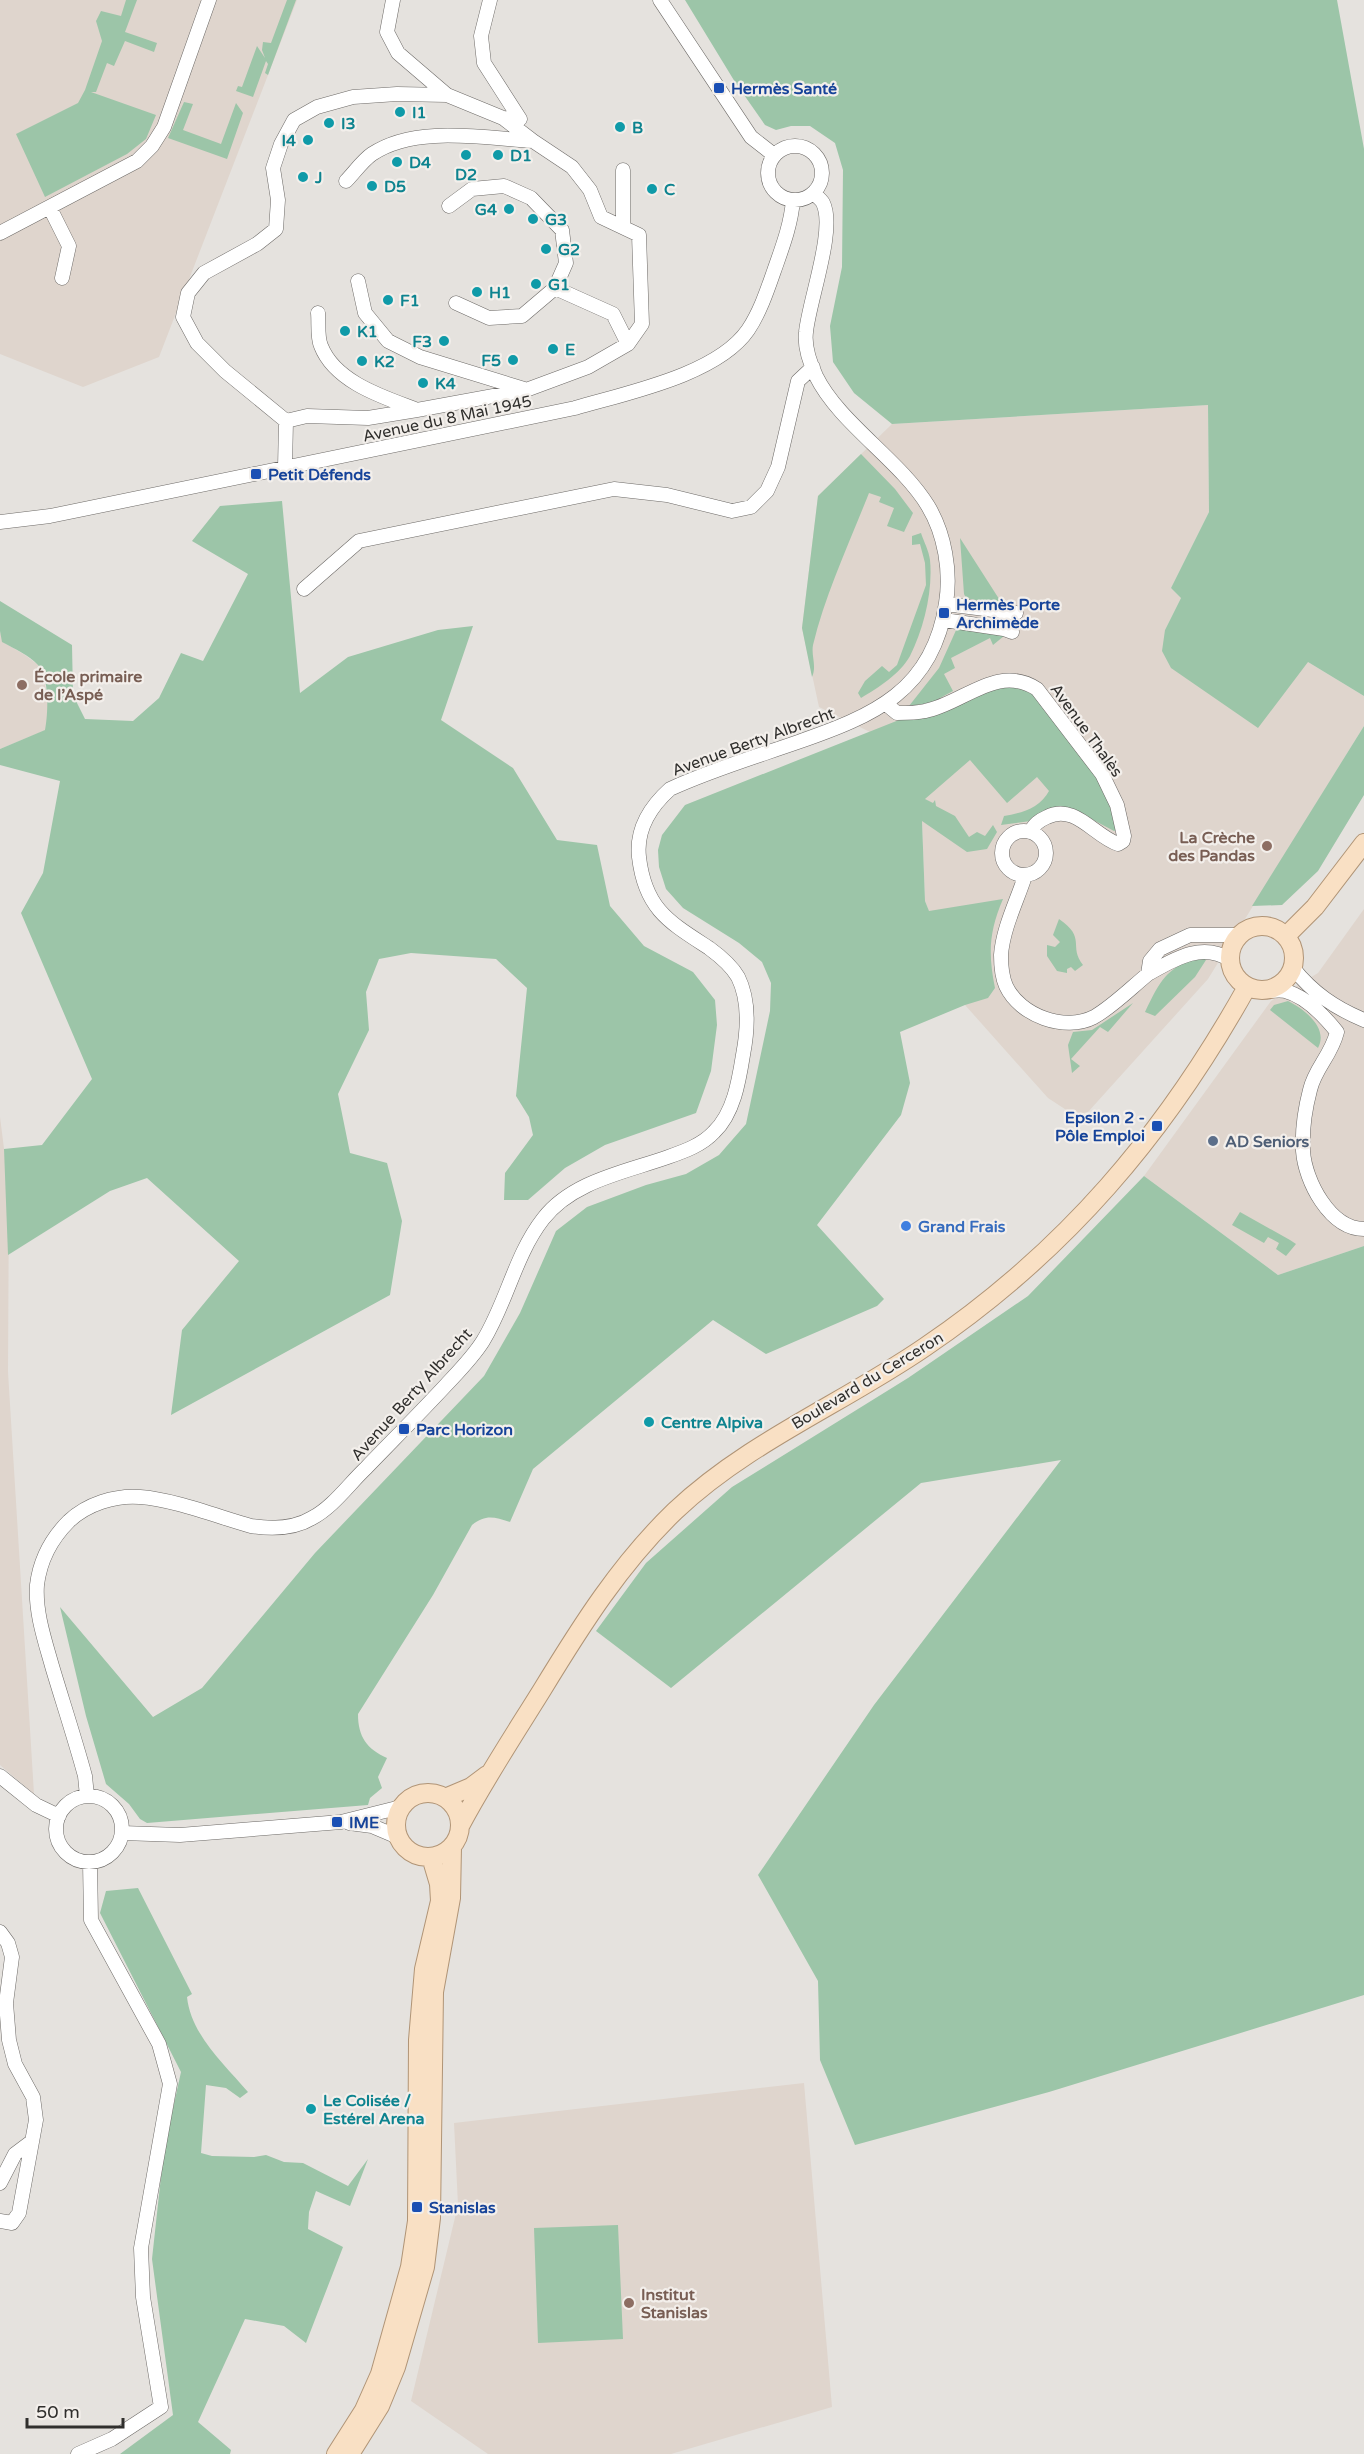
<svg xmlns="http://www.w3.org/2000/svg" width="1364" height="2454" viewBox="0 0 1364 2454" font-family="'Varela Round',sans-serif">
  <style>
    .built { fill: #dfd5cd }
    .green { fill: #9cc5a8 }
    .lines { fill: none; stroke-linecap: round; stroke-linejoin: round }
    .minor-casing { stroke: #6d6a67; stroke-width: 15 }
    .major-casing { stroke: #b09476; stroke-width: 20 }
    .minor { stroke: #fff; stroke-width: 14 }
    .major { stroke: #f9e0c4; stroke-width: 18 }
    .transit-dot { fill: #1a4fb4; stroke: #f3efeb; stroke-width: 2 }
    .culture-dot { fill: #0f9aa8; stroke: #f3efeb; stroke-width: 2 }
    .education-dot { fill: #8d6e63; stroke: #f3efeb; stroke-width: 2 }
    .service-dot { fill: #5c6f8a; stroke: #f3efeb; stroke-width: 2 }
    .shop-dot { fill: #3f7fe0; stroke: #f3efeb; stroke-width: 2 }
    .labels { text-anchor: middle; stroke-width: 4.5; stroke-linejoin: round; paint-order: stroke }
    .transit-label { font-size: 16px; font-weight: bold; fill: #164399; stroke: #f3efeb; text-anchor: start }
    .culture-label { font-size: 16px; font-weight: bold; fill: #0d838f; stroke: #f3efeb; text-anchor: start }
    .street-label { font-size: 16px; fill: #302f2d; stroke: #f3efeb }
    .education-label { font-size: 16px; font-weight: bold; fill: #785e54; stroke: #f3efeb; text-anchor: start }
    .service-label { font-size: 16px; font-weight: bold; fill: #4e5e75; stroke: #f3efeb; text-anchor: start }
    .shop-label { font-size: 16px; font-weight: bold; fill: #366cbe; stroke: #f3efeb; text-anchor: start }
  </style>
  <rect width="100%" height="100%" fill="#e5e2de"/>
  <!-- built -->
  <path class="built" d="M0 0H297L159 357 83 387 0 354Z
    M1208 405 1209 512 1171 588 1181 598 1165 630 1308 662 1364 696V726L1208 979 1088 1112 1074 1115 1048 1098 965 1005 925 901 922 820 879 741 870 732 819 707 802 628 818 496 892 424Z
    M0 631 3 642 25 655 41 667 49 704 46 730 0 749Z
    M1364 909V1246L1278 1275 1144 1176 1271 1001 1318 973Z
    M0 1117 9 1188 8 1372 34 1794 0 1765Z
    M804 2083 832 2407 671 2454H488L411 2401 458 2205 454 2123Z"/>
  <!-- green -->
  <path class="green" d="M126 0H137L125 32 157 43 154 52 125 41 114 66 107 63 96 92H91L156 115 146 139 127 154 45 197 16 134 78 103 85 90 102 41 96 21 101 11 121 16Z
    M287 0H296L268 75 265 73 268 64 266 61 253 97 236 91 238 86 242 87 257 46 265 58 262 50 263 42 271 43Z
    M685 0H1337L1364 149V696L1308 662 1258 728 1171 668 1162 651 1165 630 1181 598 1171 588 1209 512 1208 405 892 424 854 393 833 362 830 326 842 267 843 170 835 143 810 126H791L776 130 765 125 735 82Z
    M184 102 193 104 183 130 221 144 236 103 243 113 227 159 168 138Z
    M861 454 895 489 913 513 904 532 887 526 894 508 879 502 881 497 869 493C850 541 825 595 813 645 811 656 817 666 812 677L802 628 818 496Z
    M282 501 300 693 348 657 438 630 473 626 441 720 513 768 557 840 597 845 610 906 644 946 693 972 715 1000 717 1025 711 1071 696 1113 605 1145 565 1168 528 1200H504L505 1173 533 1135 529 1117 516 1096 527 988 496 959 411 953 379 959 366 992 369 1030 338 1094 350 1153 387 1163 402 1221 390 1295 171 1415 182 1330 239 1261 147 1178 110 1191 8 1255 4 1149 42 1145 92 1079 21 913 43 873 60 781 0 765V749L45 730C48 715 50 677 38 665 29 655 15 649 2 642L0 631V601L72 645 73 695 85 719 133 721 159 698 181 653 203 661 248 574 192 541 220 506Z
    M921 533C924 542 929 551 930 560 933 591 924 628 910 656 900 674 878 688 861 698L858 693 865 681 882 666 889 672 897 665 926 585 925 563 920 544 912 545V536Z
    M960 538 1001 602 997 605 966 598 964 594Z
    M957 628 1004 636 993 645 990 638 951 658 955 668 944 674 953 691 931 703 909 706 939 668Z
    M1013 683 1031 688 1097 775 1119 829 1114 831 1082 814 1001 825 1004 816C1022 813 1040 808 1049 791L1037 777 1007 803 970 760 925 799 933 803 935 800 936 806 955 816 969 837 977 832 985 836 993 825 997 832 987 849 967 852 922 821 925 901 929 911 1003 899C989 932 988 953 995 988L988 998 965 1005 900 1032 910 1083 901 1115 817 1225 884 1299 877 1306 766 1354 713 1320 533 1469 510 1522C494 1517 486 1514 472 1525L433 1595 358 1714C358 1737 367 1749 387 1758L378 1777 382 1788 370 1798 368 1805 147 1823 140 1819 129 1804 106 1784 86 1716 60 1607 153 1717 202 1688 315 1553 484 1376 520 1313 556 1231 587 1207 646 1185 686 1174 719 1155 746 1124 770 1011 771 983 762 962 739 943 683 908 666 889 659 867 658 850 662 835 685 805 909 716Z
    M1364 726V795L1318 871 1282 905 1252 906Z
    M1059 919C1087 938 1068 946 1083 965L1075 971 1071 967 1067 969V973L1057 971 1047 956V945L1055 947 1060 942 1053 935Z
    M1200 955 1206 960 1195 977 1155 1016 1145 1012C1161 979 1165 970 1200 955Z
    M1288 1001C1304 1009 1329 1028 1318 1048L1270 1010 1274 1005Z
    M1133 1003 1108 1032 1100 1027 1071 1059 1080 1066 1072 1073 1068 1045 1073 1032 1092 1030Z
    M1144 1176 1278 1275 1364 1246V1995L1049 2092 855 2145 820 2060 818 1981 758 1875 874 1705 1061 1460 921 1483 671 1688 596 1631 646 1563 732 1487 908 1378 1028 1296Z
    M1240 1212 1290 1240 1296 1244 1286 1256 1276 1249 1279 1243 1268 1237 1264 1243 1232 1225Z
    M138 1888 192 1994 187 1997C191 2035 225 2065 248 2092L240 2098 226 2088 206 2085 201 2153 212 2156 254 2157 266 2155 284 2162 303 2163 348 2186 368 2159 350 2206 316 2191 309 2212 308 2229 343 2247 306 2343 284 2326 245 2319 198 2422 231 2450 230 2454H120L173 2415 152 2259 164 2149 181 2072 100 1913 106 1891Z
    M618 2225 623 2339 538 2343 534 2228Z"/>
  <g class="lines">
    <defs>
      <path id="minor" d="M393 0 387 32 398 53 447 95 503 118 512 119
        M490 0 481 36 484 63 520 119
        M660 0 751 137 774 155
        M447 95 397 94 353 97 317 107 294 120 281 144 273 168 278 200 276 229 257 244 204 273 188 293 183 317 197 343 225 371 286 421 307 416 368 418 417 410 526 390 588 367 628 344 642 324 639 235 601 217 590 190 572 167 533 141 503 118
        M768 173a27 27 0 1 1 54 0a27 27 0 1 1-54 0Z
        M623 170V226
        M346 181C354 173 362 161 372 154 415 125 483 138 533 141
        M449 206 472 189 504 186 531 198 562 230 566 263 555 288 522 316 489 318 456 303
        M50 208 69 246 62 278
        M0 233 137 161 152 146 164 127 209 0
        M358 281 365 313 388 341 420 357 524 389
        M555 288 613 314 628 344
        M318 313C319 323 317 337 321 346 335 382 383 397 415 409
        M285 468 286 421
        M0 522 50 516 575 408C626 393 717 375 748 330 760 312 767 291 774 271 782 248 791 225 793 200
        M304 589 359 541 614 489 667 495 732 511 751 507 767 491 778 467 798 381 813 367
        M946 604 1016 613
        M944 620 1004 629 1012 632
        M886 704 897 713C906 713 916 713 925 711 963 704 997 663 1037 689L1102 774 1117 805 1124 836 1123 841 1118 844C1094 836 1075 803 1047 817 1038 821 1035 824 1030 832
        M1002 853a22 22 0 1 1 44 0a22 22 0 1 1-44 0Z
        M1025 876C1017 901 1003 928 1001 955 1001 965 1002 977 1006 986 1020 1016 1065 1032 1094 1017 1112 1007 1132 987 1148 974L1150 961 1160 949 1190 935H1240
        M1293 968C1313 993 1335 1008 1364 1020
        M1148 974C1173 960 1202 941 1230 960
        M1266 991C1272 991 1280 990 1285 991 1305 996 1325 1017 1337 1032 1331 1056 1315 1068 1310 1090 1305 1109 1302 1132 1303 1151 1305 1181 1330 1229 1364 1229
        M0 1776 36 1805 59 1816
        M87 1796 85 1776C75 1739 63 1703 52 1666 45 1641 35 1612 37 1585 40 1560 51 1539 69 1521 87 1504 115 1495 140 1497 172 1499 219 1517 251 1526 271 1529 294 1529 312 1518 333 1507 349 1484 366 1468 393 1440 420 1413 446 1385 459 1371 473 1357 483 1341 507 1302 515 1255 543 1219 572 1181 626 1172 668 1157 685 1151 702 1145 714 1132 734 1113 739 1080 743 1055 748 1029 750 1001 738 977 731 965 720 956 709 948 669 922 645 909 639 857 636 830 650 807 670 789 711 770 755 757 798 742 873 716 933 691 946 603 951 572 945 534 928 506 900 460 839 423 816 376 810 363 804 347 806 332 809 301 836 229 823 203 821 199 816 196 813 193
        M56 1829a33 33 0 1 1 66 0a33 33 0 1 1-66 0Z
        M349 1823 372 1826 398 1837
        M122 1833 180 1835 341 1822 401 1807
        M0 1932 8 1943 12 1957 6 2003 9 2040 15 2064 33 2097 36 2120 19 2213 12 2223 0 2221
        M0 2183 15 2154 31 2142
        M78 2454 112 2439 161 2407 143 2297 141 2248 170 2084 159 2044 91 1920 90 1862"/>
      <path id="major" d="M1230 958a32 32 0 1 1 64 0a32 32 0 1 1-64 0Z
        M1286 936 1315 907 1364 843
        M396 1825a32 32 0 1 1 64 0a32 32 0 1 1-64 0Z
        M445 1798 471 1787 487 1775
        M460 1826C485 1779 514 1735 542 1690 581 1626 620 1564 675 1511 748 1442 842 1404 925 1347 1065 1252 1165 1134 1247 987
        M336 2454 364 2410 380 2374 410 2267 417 2221 418 2040 424 1969 440 1901 439 1884 431 1857
        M350 2454 380 2406 396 2367 425 2267 431 2218 434 1992 451 1898 452 1847"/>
    </defs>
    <!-- minor casing -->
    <use href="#minor" class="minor-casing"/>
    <!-- major casing -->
    <use href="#major" class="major-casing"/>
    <!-- minor -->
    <use href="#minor" class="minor"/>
    <!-- major -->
    <use href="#major" class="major"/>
  </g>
  <!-- markers -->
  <g class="transit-dot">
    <rect x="713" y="82" width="12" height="12" rx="3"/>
    <rect x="250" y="468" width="12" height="12" rx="3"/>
    <rect x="938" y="607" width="12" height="12" rx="3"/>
    <rect x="1151" y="1120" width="12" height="12" rx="3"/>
    <rect x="398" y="1423" width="12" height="12" rx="3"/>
    <rect x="331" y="1816" width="12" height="12" rx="3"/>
    <rect x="411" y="2201" width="12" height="12" rx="3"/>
  </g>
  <g class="culture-dot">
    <circle cx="400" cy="112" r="6"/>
    <circle cx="329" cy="123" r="6"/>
    <circle cx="620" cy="127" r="6"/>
    <circle cx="308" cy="140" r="6"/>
    <circle cx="466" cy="155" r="6"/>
    <circle cx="498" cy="155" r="6"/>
    <circle cx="397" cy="162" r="6"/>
    <circle cx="303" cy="177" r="6"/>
    <circle cx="372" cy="186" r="6"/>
    <circle cx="652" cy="189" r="6"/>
    <circle cx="509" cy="209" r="6"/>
    <circle cx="533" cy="219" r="6"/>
    <circle cx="546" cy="249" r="6"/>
    <circle cx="536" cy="284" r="6"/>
    <circle cx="477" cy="292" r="6"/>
    <circle cx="388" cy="300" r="6"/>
    <circle cx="345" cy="331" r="6"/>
    <circle cx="444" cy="341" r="6"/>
    <circle cx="553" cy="349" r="6"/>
    <circle cx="513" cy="360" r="6"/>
    <circle cx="362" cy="361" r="6"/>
    <circle cx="423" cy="383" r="6"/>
    <circle cx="649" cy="1422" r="6"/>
    <circle cx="311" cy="2109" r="6"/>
  </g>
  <g class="education-dot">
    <circle cx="22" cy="685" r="6"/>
    <circle cx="1267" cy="846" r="6"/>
    <circle cx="629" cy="2303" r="6"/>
  </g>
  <circle class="service-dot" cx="1213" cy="1141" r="6"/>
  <circle class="shop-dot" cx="906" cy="1226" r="6"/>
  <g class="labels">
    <!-- transit labels -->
    <g class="transit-label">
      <text x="731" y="94">Hermès Santé</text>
      <text x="268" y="480">Petit Défends</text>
      <text x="956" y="610">Hermès Porte<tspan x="956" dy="18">Archimède</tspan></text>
      <text x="1145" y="1123" text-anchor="end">Epsilon 2 -<tspan x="1145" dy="18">Pôle Emploi</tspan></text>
      <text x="416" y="1435">Parc Horizon</text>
      <text x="349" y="1828">IME</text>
      <text x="429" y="2213">Stanislas</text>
    </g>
    <!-- culture labels -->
    <g class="culture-label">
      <text x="412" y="118">I1</text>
      <text x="341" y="129">I3</text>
      <text x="632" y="133">B</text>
      <text x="296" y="146" text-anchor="end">I4</text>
      <text x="510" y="161">D1</text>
      <text x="409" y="168">D4</text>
      <text x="466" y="180" text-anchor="middle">D2</text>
      <text x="315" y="183">J</text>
      <text x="384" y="192">D5</text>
      <text x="664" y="195">C</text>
      <text x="497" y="215" text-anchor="end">G4</text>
      <text x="545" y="225">G3</text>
      <text x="558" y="255">G2</text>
      <text x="548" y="290">G1</text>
      <text x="489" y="298">H1</text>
      <text x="400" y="306">F1</text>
      <text x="357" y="337">K1</text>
      <text x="432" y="347" text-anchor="end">F3</text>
      <text x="565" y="355">E</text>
      <text x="501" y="366" text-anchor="end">F5</text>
      <text x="374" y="367">K2</text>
      <text x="435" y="389">K4</text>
      <text x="661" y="1428">Centre Alpiva</text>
      <text x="323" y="2106">Le Colisée /<tspan x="323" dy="18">Estérel Arena</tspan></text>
    </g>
    <!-- street labels -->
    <g class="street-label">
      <text transform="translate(447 418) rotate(-12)" y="6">Avenue du 8 Mai 1945</text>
      <text transform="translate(1087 730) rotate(54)" y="6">Avenue Thalès</text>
      <text transform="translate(753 741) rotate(-20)" y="6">Avenue Berty Albrecht</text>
      <text transform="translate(867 1380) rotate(-31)" y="6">Boulevard du Cerceron</text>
      <text transform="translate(411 1394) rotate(-48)" y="6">Avenue Berty Albrecht</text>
    </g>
    <!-- education labels -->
    <g class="education-label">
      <text x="34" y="682">École primaire<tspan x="34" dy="18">de l’Aspé</tspan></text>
      <text x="1255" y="843" text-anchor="end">La Crèche<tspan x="1255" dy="18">des Pandas</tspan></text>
      <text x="641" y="2300">Institut<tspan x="641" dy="18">Stanislas</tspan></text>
    </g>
    <!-- service labels -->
    <g class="service-label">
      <text x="1225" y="1147">AD Seniors</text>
    </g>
    <!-- shop labels -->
    <g class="shop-label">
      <text x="918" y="1232">Grand Frais</text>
    </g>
  </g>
  <!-- scale -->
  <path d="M27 2418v9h96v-9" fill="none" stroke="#302f2d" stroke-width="3"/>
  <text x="36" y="2418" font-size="18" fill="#302f2d" stroke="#f3efeb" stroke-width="4.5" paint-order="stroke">50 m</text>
</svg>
